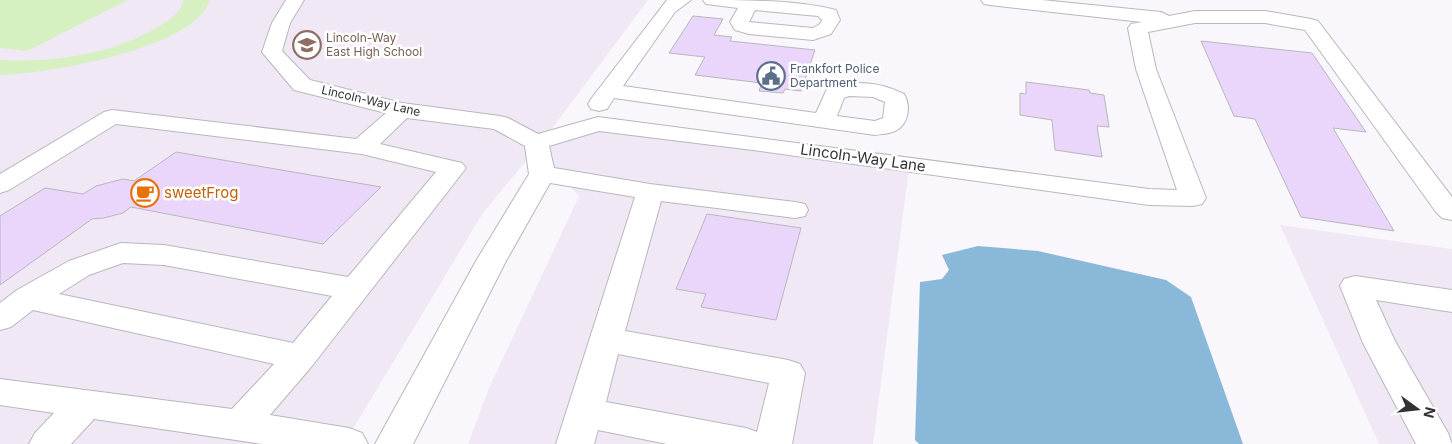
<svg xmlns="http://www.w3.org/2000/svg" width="1452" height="444" viewBox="0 0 1452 444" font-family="Inter,sans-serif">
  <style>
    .built { fill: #f0e9f5 }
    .green { fill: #d7f0c2 }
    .water { fill: #8ab8d8 }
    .building { fill: #ebd6fb; stroke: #b8b6ba }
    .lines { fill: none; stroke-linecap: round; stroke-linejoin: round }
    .minor-casing { stroke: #b9b7bb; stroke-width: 2 }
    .minor { fill: #fff; fill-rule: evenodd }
    .labels { text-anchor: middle; stroke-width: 5; stroke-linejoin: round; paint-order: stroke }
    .far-education-label { font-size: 12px; fill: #785e54; stroke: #fff; text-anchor: start }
    .far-service-label { font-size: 12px; fill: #4e5e75; stroke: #fff; text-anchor: start }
    .far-street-label { font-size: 12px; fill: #323133; stroke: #fff }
    .street-label { font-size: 15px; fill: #323133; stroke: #fff }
    .food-label { font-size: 15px; fill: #c56008; stroke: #fff; text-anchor: start }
  </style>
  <rect width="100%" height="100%" fill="#f9f7fc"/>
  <!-- built -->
  <path class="built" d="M0 0H648L536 150 600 130 909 169 873 444H468L489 388 579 196 535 150 483 213 344 444H0Z
    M1280 225 1452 249V444H1379Z"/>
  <!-- green -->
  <path class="green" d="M0 0H128L27 51 0 48Z
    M183 0H210C196 49 45 74 0 75V60C54 63 115 54 161 25 171 19 182 12 183 0Z"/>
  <!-- water -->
  <path class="water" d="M978 246 1038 251 1166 280 1191 297 1243 444H919L915 440 920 282 942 279 949 270 942 255Z"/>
  <!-- building -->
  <path class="building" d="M693 16 723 19 714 35 732 37 730 41 815 50 801 91 785 89 783 93 759 91 762 83 695 75 705 57 669 53Z
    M1201 41 1312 53 1366 132 1333 128 1394 231 1301 217 1255 119 1234 116Z
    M1026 82 1089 90 1090 93 1104 95 1109 127 1097 126 1102 157 1055 150 1052 120 1020 115V93L1026 94Z
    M176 152 381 187 323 244 131 207 123 213 104 218 92 219 0 285V216L45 188 83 194 96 186 123 179 134 181Z
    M707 214 801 228 776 320 701 307 706 294 676 289Z"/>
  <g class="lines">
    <defs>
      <path id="minor" d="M286 0H304L290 23 282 51 310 80 402 103 500 116 508 118 538 134 598 117 1149 189 1177 190 1136 69 1128 28 1131 24 1142 22 990 5 984 4 981 0H1042L1161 12 1169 16 1195 11H1265L1311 19 1318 21 1452 197V220L1442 218 1436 212 1305 30 1265 23H1195L1148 32 1156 69 1206 198 1202 204 1193 206 1149 205 753 150 599 131 549 146 554 168 650 184 795 202 805 204 808 210 805 216 795 218 661 201 625 331 788 360 800 364 805 373 792 444H667L598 430 594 444H556L635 197 550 183 506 261 413 444H375L476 261 529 174 525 146 494 129 407 118 380 144 462 163 466 168 312 366 270 415 349 428 362 433 368 444H262L94 419 71 444H29L35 433 54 413 0 405V379L232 409 274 364 33 310 11 327 0 330V303L17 290 69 261 121 243 164 245 348 277 436 172 362 154 116 124 9 190 0 193V174L104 112 112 110 356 139 386 113 294 90 262 52 272 23ZM123 263 164 265 332 296 293 343 59 294 89 275ZM618 354 769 383 757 432 746 428 606 402Z
        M667 0H691L675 12 623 86 816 113 827 89C852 79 880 82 904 94 911 105 909 125 895 131 889 134 881 134 875 135L614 98 607 109 599 111 591 109 588 104 591 99ZM849 96 873 97 885 102 883 118 875 121 837 116 844 98Z
        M703 0C743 0 798 0 836 10L840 20 831 34 813 40 749 34 735 30 730 22 738 8 706 4ZM755 10 818 16 822 20 820 24 813 28 749 22Z
        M1355 276 1452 290V312L1376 300 1395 341 1448 433 1452 444H1416L1363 343 1340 286 1344 279Z"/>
    </defs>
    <!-- minor casing -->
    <use href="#minor" class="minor-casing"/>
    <!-- minor -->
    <use href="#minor" class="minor"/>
  </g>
  <!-- icons -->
  <defs>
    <symbol id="school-ring" viewBox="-11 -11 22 22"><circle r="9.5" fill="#fff" stroke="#8d6e63" stroke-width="1.5"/><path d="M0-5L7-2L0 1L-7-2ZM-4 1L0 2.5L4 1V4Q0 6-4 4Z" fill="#8d6e63"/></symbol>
    <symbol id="civic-ring" viewBox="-11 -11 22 22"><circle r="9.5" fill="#fff" stroke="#5c6f8a" stroke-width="1.5"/><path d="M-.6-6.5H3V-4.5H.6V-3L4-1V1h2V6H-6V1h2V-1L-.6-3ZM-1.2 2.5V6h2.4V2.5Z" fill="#5c6f8a"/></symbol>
    <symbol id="cafe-ring" viewBox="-11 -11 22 22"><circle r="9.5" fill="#fff" stroke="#e8710a" stroke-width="1.5"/><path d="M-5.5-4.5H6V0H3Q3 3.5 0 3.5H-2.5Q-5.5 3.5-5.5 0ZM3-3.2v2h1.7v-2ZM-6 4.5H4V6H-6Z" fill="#e8710a"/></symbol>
  </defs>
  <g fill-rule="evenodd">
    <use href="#school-ring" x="291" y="29" width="32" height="32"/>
    <use href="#civic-ring" x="755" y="60" width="32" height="32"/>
    <use href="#cafe-ring" x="129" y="177" width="32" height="32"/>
  </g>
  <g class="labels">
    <!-- far-education labels -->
    <g class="far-education-label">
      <text x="326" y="42">Lincoln-Way<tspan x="326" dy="14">East High School</tspan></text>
    </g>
    <!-- far-service labels -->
    <g class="far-service-label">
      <text x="790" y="73">Frankfort Police<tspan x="790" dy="14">Department</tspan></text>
    </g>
    <!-- far-street labels -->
    <g class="far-street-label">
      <text transform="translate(371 101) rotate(13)" y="4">Lincoln-Way Lane</text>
    </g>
    <!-- street labels -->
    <g class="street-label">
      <text transform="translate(863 158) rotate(8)" y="5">Lincoln-Way Lane</text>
    </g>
    <!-- food labels -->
    <g class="food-label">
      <text x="164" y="198">sweetFrog</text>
    </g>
  </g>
  <!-- north arrow -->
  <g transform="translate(1417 409) rotate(105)" stroke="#ffffff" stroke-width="4" paint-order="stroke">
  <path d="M0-4L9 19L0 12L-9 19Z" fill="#323133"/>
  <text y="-8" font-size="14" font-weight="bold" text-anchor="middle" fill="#323133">N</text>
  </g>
</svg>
